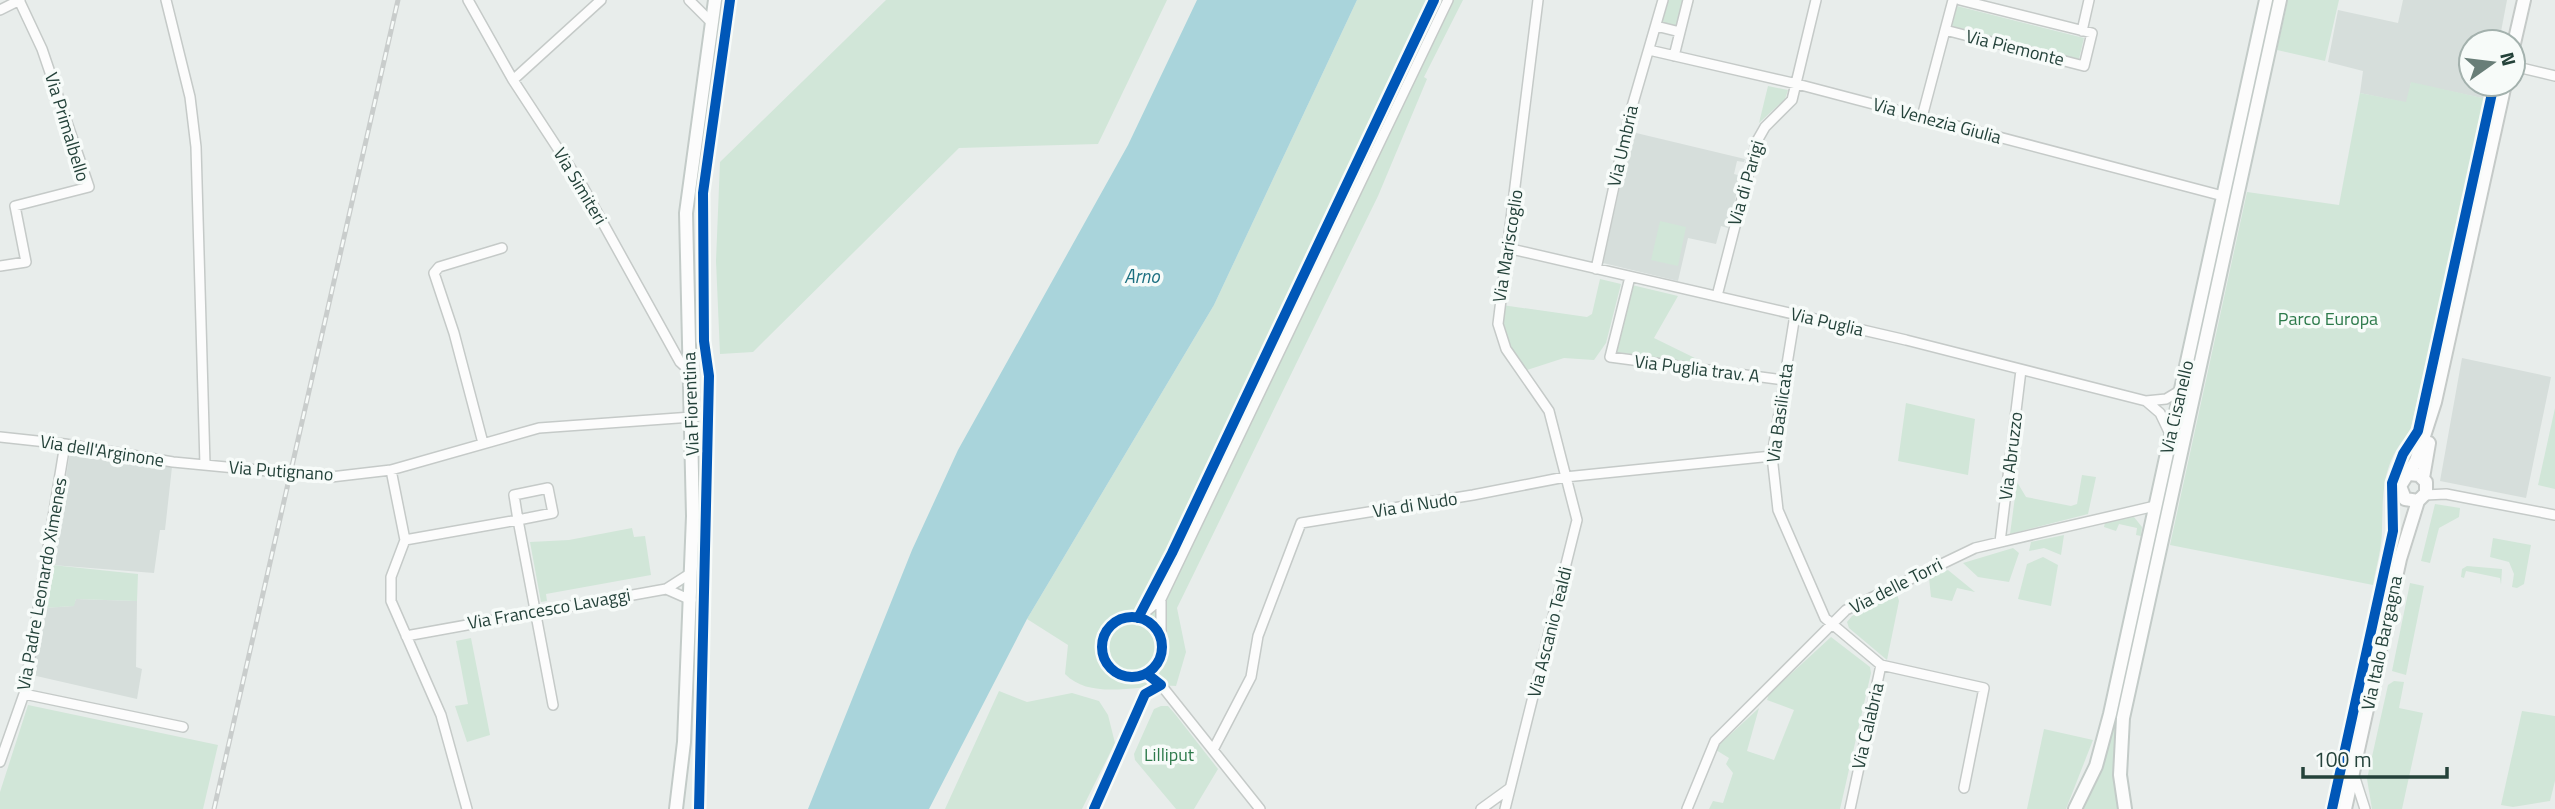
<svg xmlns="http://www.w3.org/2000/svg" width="2555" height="809" viewBox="0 0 2555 809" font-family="'Titillium Web',sans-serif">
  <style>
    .built { fill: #d6dedb }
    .green { fill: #d1e6d8 }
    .water { fill: #a9d4db }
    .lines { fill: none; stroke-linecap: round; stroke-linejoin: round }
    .minor-casing { stroke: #c5cac8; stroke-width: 12 }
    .tertiary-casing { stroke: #c5cac8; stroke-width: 16 }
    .secondary-casing { stroke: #c3cbc8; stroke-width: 16 }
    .minor { stroke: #fcfcfc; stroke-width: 9 }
    .tertiary { stroke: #fcfcfc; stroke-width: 12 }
    .secondary { stroke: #fcfcfc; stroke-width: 12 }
    .rail-casing { stroke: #c9cdcc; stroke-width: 5 }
    .rail { stroke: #f7fbf9; stroke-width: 2.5; stroke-dasharray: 8; stroke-linecap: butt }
    .cycleway-casing { stroke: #f7fbf9; stroke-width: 15 }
    .cycleway { stroke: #0057b8; stroke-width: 10 }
    .labels { text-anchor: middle; stroke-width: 7; stroke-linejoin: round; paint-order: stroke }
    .street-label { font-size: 18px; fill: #24423a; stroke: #f7fbf9 }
    .park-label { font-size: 18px; fill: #2d7a4b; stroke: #f7fbf9 }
    .water-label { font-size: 19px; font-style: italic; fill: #1c6f80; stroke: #f7fbf9 }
  </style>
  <rect width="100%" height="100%" fill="#e8edeb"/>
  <!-- built -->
  <path class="built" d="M2403 0H2507L2499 42H2471V84H2491L2487 99 2411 83 2407 103 2360 93 2363 71 2328 62 2338 10 2398 23Z
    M1632 132 1745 159 1744 162 1737 161 1734 174 1741 176 1728 228 1721 226 1716 244 1688 238 1678 281 1603 263Z
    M2462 358 2551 377 2526 498 2440 481Z
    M70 452 172 467 165 530H160L154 573 52 565Z
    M76 599 137 601 136 667 142 669 137 699 32 675 43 608 73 606Z"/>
  <!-- green -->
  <path class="green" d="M886 0H1167L1098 144 959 148 753 352 720 354 716 261 720 162Z
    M1357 0H1463L1424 77 1427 79 1378 196 1177 608 1186 652 1176 686C1143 683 1092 702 1065 674L1068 645 1027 619 1214 305Z
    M1667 0H1683L1676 27 1662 23Z
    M2288 0H2339L2325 61 2277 50Z
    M1957 6 2084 38 2079 59 1952 26Z
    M2411 82 2487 99 2410 432C2382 462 2383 491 2382 530 2382 548 2376 567 2373 585L2170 545 2247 192 2339 205 2360 93 2406 102Z
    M1768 86 1788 90 1785 99 1759 123Z
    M1660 221 1686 227 1678 266 1651 260Z
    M1600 279 1621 284 1606 343 1594 360 1564 358 1527 370C1508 350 1502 331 1502 305L1587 317 1592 314Z
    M1632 285 1678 296 1654 338 1701 361 1700 364 1617 352Z
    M1906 403 1975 419 1968 475 1898 461Z
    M2555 408V489L2538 485Z
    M2082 475 2096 477 2088 514 2010 534 2017 482 2026 497 2071 506 2077 504Z
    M2435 504 2460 508 2459 517 2439 528 2430 563 2421 561Z
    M2134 517 2142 527 2141 536 2136 535 2137 528 2119 524 2116 531 2104 527 2105 522Z
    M632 528 634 537 645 536 651 575 546 594 547 601 541 602 530 542 569 540Z
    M2064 535 2061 555 2044 548 2029 551 2031 542Z
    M2493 538 2531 545 2524 584 2517 588 2512 587 2514 574 2509 562 2490 557Z
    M2013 548 2019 553 2009 582 1978 577 1963 563Z
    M2043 557 2058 565 2051 606 2018 599 2027 564Z
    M52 565 138 574 137 601 76 599 74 606 43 608Z
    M2467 566 2502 569 2501 585 2500 578 2466 571 2464 578 2461 577 2462 569Z
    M1948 570 1975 592 1957 588 1952 601 1931 597 1929 578Z
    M2410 583 2424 586 2406 675 2392 671Z
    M1897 594 1899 601 1887 660 1849 628 1847 622 1852 616Z
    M1831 637 1870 667 1871 673 1840 809H1709L1713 801 1723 803 1733 773 1726 764 1729 758 1716 750 1720 744 1759 708 1747 751 1774 760 1794 710 1767 700 1769 694Z
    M471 638 490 735 467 742 455 706 468 704 456 641Z
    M2394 681 2404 682 2399 708 2423 713 2402 809H2372L2367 779 2388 685Z
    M999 691 1027 702 1072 693 1099 701 1108 715 1115 743 1082 809H945Z
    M28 705 218 745 203 809H0V792Z
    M1161 706H1168L1175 714 1218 769 1194 809H1176L1135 760 1134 754 1154 709Z
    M2522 711 2555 716V781L2550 801 2513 807 2501 805Z
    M2114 721 2117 722 2121 809H2081Z
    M2044 729 2093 740 2066 809H2027Z"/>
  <!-- water -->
  <path class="water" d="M1197 0H1357L1214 305 1027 619 929 809H808L912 550 958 450 1128 145Z"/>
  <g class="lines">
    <defs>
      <path id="minor" d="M166 0 190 97 196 147 205 465
        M468 0 513 80 583 187 680 362 691 372
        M689 0 712 23
        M0 10 20 0
        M1656 26 1680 32
        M1945 30 2084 66 2092 33 1960 0
        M2082 31 2089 0
        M1649 50 1797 84 2223 196
        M1674 56 1688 0
        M2513 66 2555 76
        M513 80 601 0
        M1922 117 1953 0
        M1507 248 1906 340 2146 401
        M0 266 26 262 15 206 89 187 42 49 19 0
        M1596 269 1629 117 1663 0
        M1630 277 1610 357 1784 380
        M1717 296 1757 141 1765 127 1792 100 1816 0
        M1795 315 1772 456 1778 510 1825 618 1881 665 1850 809
        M2170 434 2160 413 2146 401 2166 399 2181 390
        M0 437 65 444 173 462 331 477 391 470 539 428 692 417
        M483 443 454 333 434 273 439 267 502 248
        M391 470 405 540 391 577V601L441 715 467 809
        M548 488 553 513 518 520 514 495Z
        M2425 495 2446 494 2555 515
        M405 540 518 520 553 705
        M2000 542 2021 370
        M666 589 691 573
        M1102 647a30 30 0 1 1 60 0a30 30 0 1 1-60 0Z
        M1138 618 1161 599
        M406 636 666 589 691 600
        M1161 637V599L1448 0
        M1881 665 1984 688 1964 788
        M1147 674 1161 685 1260 809
        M24 694 183 727
        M1213 750 1251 677 1258 636 1301 523 1473 495 1565 477 1772 456
        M0 762 24 694 65 444
        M2355 778 2365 809
        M1481 809 1510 788
        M1505 809 1577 520 1549 411 1506 349 1498 324 1538 0
        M1687 809 1715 741 1846 610 1975 548 2155 506"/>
      <path id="tertiary" d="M2513 48 2524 0
        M2409 474 2419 475 2426 482V493L2418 501 2405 499 2400 486 2416 461 2435 402 2505 84
        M2423 478 2429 443
        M2345 809 2400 559 2418 501"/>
      <path id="secondary" d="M676 809 684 742 693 516 686 213 715 0
        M2075 809 2096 766 2110 714 2266 0
        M2125 809 2120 775 2123 718 2280 0"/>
    </defs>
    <!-- minor casing -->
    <use href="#minor" class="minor-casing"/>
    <!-- tertiary casing -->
    <use href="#tertiary" class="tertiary-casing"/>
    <!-- secondary casing -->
    <use href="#secondary" class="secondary-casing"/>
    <!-- minor -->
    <use href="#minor" class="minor"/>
    <!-- tertiary -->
    <use href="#tertiary" class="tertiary"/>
    <!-- secondary -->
    <use href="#secondary" class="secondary"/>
    <defs>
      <path id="rail" d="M214 809 398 0"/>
    </defs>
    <!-- rail casing -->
    <use href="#rail" class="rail-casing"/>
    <!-- rail -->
    <use href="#rail" class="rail"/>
    <defs>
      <path id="cycleway" d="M1102 647a30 30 0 1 1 60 0a30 30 0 1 1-60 0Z
        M1138 618 1172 553 1434 0
        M699 809 709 376 704 341 703 193 730 0
        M1094 809 1145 694 1161 685 1147 674
        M2332 809 2393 531 2392 483 2403 454 2418 431 2494 84"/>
    </defs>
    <!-- cycleway casing -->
    <use href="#cycleway" class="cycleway-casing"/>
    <!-- cycleway -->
    <use href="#cycleway" class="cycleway"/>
  </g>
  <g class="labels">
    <!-- street labels -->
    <g class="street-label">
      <text transform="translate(2015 48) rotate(14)" y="6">Via Piemonte</text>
      <text transform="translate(1937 121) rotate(15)" y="6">Via Venezia Giulia</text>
      <text transform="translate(67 127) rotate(73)" y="6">Via Primalbello</text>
      <text transform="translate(1623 146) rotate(-77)" y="6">Via Umbria</text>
      <text transform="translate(1746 183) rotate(-74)" y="6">Via di Parigi</text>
      <text transform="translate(580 186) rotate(59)" y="6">Via Simiteri</text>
      <text transform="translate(1508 246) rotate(-81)" y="6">Via Mariscoglio</text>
      <text transform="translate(1827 322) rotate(13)" y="6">Via Puglia</text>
      <text transform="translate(1697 369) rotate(7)" y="6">Via Puglia trav. A</text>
      <text transform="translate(691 404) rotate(-92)" y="6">Via Fiorentina</text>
      <text transform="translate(2177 407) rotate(-77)" y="6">Via Cisanello</text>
      <text transform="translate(1780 413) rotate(-82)" y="6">Via Basilicata</text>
      <text transform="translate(102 451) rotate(9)" y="6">Via dell'Arginone</text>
      <text transform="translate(2011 456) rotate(-83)" y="6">Via Abruzzo</text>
      <text transform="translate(281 471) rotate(4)" y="6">Via Putignano</text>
      <text transform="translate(1415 505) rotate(-9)" y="6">Via di Nudo</text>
      <text transform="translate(42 584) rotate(-80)" y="6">Via Padre Leonardo Ximenes</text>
      <text transform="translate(1896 586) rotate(-27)" y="6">Via delle Torri</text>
      <text transform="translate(549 609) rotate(-10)" y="6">Via Francesco Lavaggi</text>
      <text transform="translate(1550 632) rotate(-76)" y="6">Via Ascanio Tealdi</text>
      <text transform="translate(2382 643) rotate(-78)" y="6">Via Italo Bargagna</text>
      <text transform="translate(1868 726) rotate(-77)" y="6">Via Calabria</text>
    </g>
    <!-- park labels -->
    <g class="park-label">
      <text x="2328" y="325">Parco Europa</text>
      <text x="1169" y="761">Lilliput</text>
    </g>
    <!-- water labels -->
    <g class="water-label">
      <text x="1142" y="283">Arno</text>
    </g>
  </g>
  <!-- north arrow -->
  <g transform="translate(2492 63) rotate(76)"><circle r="33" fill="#f7fbf9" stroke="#a3b1ad" stroke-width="2"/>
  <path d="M0-5L12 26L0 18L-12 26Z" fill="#697e78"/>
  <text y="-10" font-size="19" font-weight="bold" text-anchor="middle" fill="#24423a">N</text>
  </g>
  <!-- scale -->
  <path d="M2303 767v10h144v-10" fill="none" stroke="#24423a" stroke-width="3.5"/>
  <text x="2314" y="767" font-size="21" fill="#24423a" stroke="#f7fbf9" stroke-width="5" paint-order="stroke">100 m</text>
</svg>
